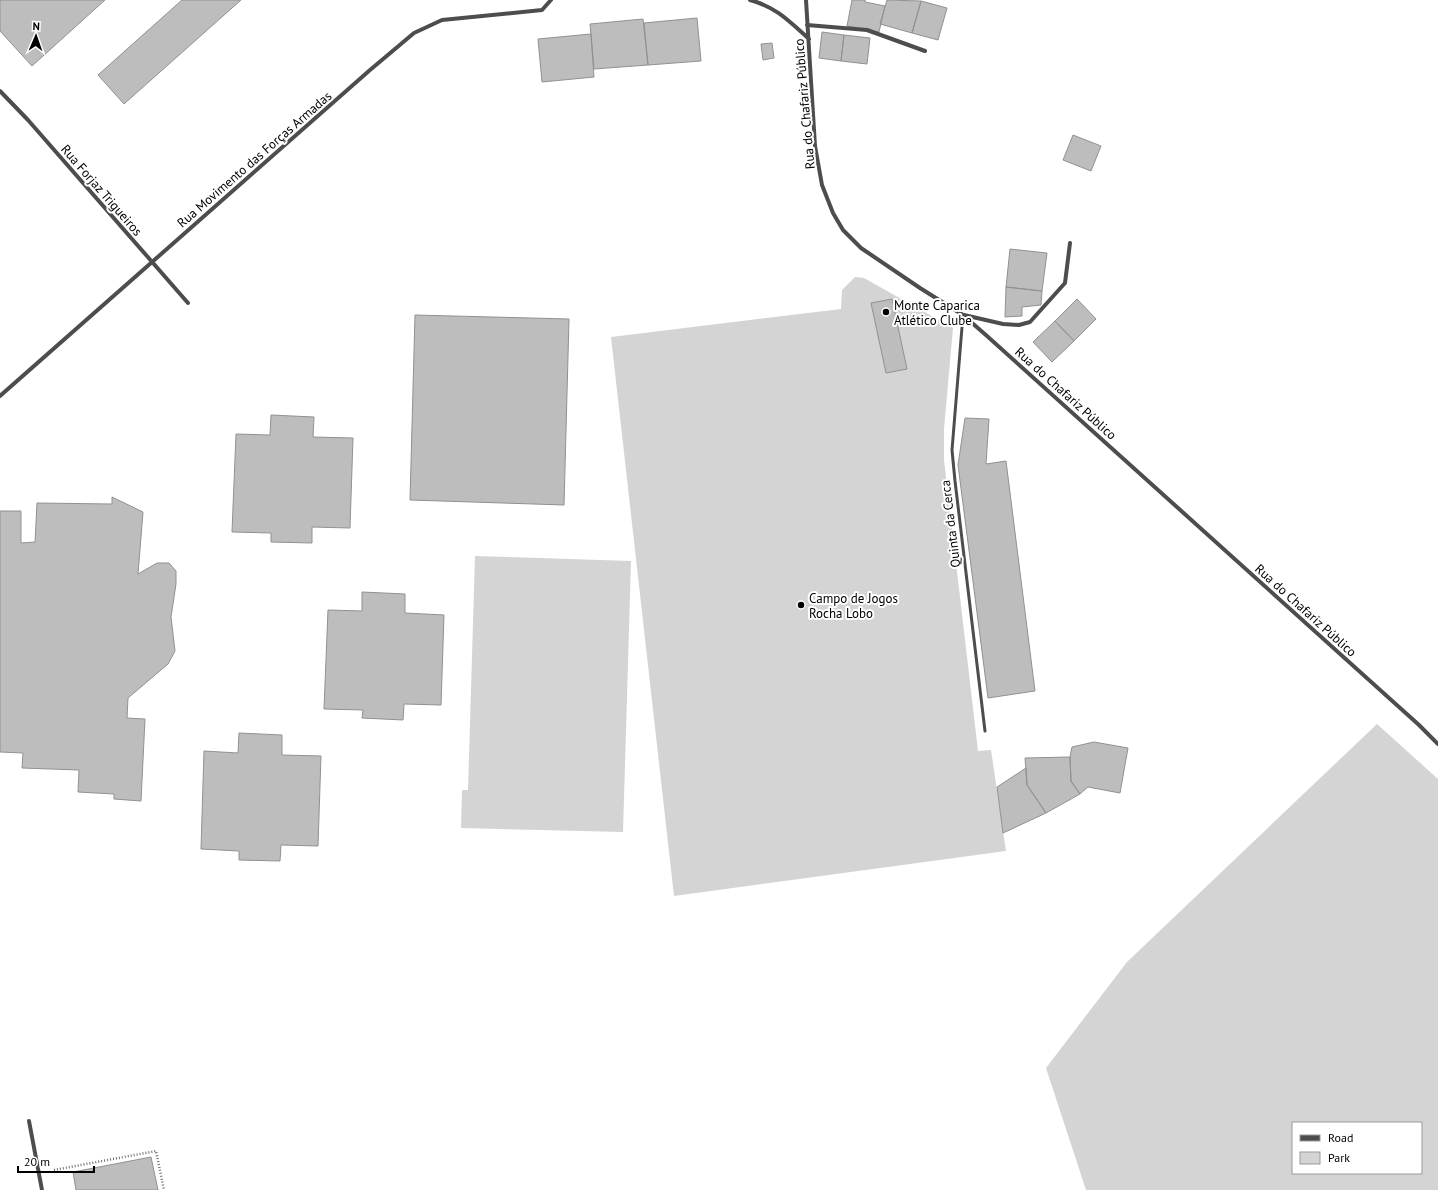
<svg xmlns="http://www.w3.org/2000/svg" width="1438" height="1190" viewBox="0 0 1438 1190" font-family="'PT Sans',sans-serif">
  <style>
    .green { fill: #d4d4d4; fill-rule: evenodd }
    .building { fill: #bdbdbd; stroke: #919191 }
    .lines { fill: none; stroke-linecap: round; stroke-linejoin: round }
    .path { stroke: #6f6f6f; stroke-width: 2.5; stroke-dasharray: 1 2; stroke-linecap: butt }
    .lane { stroke: #4d4d4d; stroke-width: 3 }
    .street { stroke: #4d4d4d; stroke-width: 4 }
    .poi-dot { fill: #000; stroke: #fff; stroke-width: 1.5 }
    .labels { text-anchor: middle; stroke-width: 4; stroke-linejoin: round; paint-order: stroke }
    .street-label { font-size: 13px; fill: #000; stroke: #fff }
    .poi-label { font-size: 13px; fill: #000; stroke: #fff; text-anchor: start }
  </style>
  <rect width="100%" height="100%" fill="#fff"/>
  <!-- green -->
  <path class="green" d="M855 277 864 278 953 328 944 429V460L978 751 991 750 1006 851 674 896 611 337 841 309 842 290Z
    M475 556 631 561 623 832 461 828 462 790H468Z
    M1377 724 1438 779V1190H1086L1046 1068 1127 962ZM1293 1123H1421V1173H1293Z"/>
  <!-- building -->
  <path class="building" d="M0 0H105L32 66 0 31Z
    M182 0H241L124 104 98 75Z
    M852 0H865V2L885 6 879 32 847 26Z
    M887 0 921 1 912 33 880 24Z
    M921 1 947 8 938 40 912 33Z
    M697 18 701 61 648 65 644 23Z
    M643 19 648 65 594 69 590 24Z
    M822 32 844 35 841 61 819 58Z
    M591 34 594 77 542 82 538 39Z
    M844 35 870 38 867 64 841 61Z
    M772 43 774 58 763 60 761 44Z
    M1073 135 1101 146 1091 171 1063 160Z
    M1010 249 1047 253 1042 291 1006 287Z
    M1006 287 1042 291 1041 305 1022 307V316L1005 317Z
    M892 299 907 369 886 373 871 303Z
    M1077 299 1096 319 1074 341 1055 321Z
    M415 315 569 319 564 505 410 500Z
    M1055 321 1074 341 1052 362 1033 342Z
    M271 415 314 417 313 437 353 438 350 528 312 527V543L271 542V533L232 532 236 434 270 435Z
    M965 418 989 419 986 464 1006 461 1035 691 988 698 958 465Z
    M112 497 143 512 138 574 157 563H169L176 571V584L171 617 175 651 168 664 128 698 127 718 145 719 141 801 114 799V794L78 792 79 770 22 768 23 753 0 752V511H21V543L35 542 37 503 112 504Z
    M362 592 405 594V613L444 615 441 705 404 704 403 720 362 718 363 710 324 709 328 610 362 611Z
    M239 733 282 735V755L321 756 318 846 281 845 280 861 239 860V851L201 849 204 751 238 753Z
    M1094 742 1128 748 1120 793 1088 787 1080 794 1071 781 1070 757 1072 747Z
    M1070 757 1071 781 1080 794 1046 813 1027 785 1025 758Z
    M1026 768 1027 785 1046 813 1003 833 997 787Z
    M151 1157 158 1190H76L73 1172Z"/>
  <g class="lines">
    <!-- path -->
    <path class="path" d="M54 1170 156 1151 164 1190"/>
    <!-- lane -->
    <path class="lane" d="M963 315 952 450 955 481 985 731"/>
    <!-- street -->
    <path class="street" d="M750 0C776 7 789 21 809 39
      M806 0 815 146 822 185 833 213 843 230 861 248 920 288 963 315 987 336 1419 725 1438 744
      M807 25 867 30 925 51
      M0 91 28 120 188 303
      M964 315 1003 324 1019 325 1030 322 1065 283 1070 243
      M0 396 370 70 414 33 442 20 542 10 551 0
      M29 1121 42 1190"/>
  </g>
  <!-- markers -->
  <g class="poi-dot">
    <circle cx="886" cy="312" r="4"/>
    <circle cx="801" cy="605" r="4"/>
  </g>
  <g class="labels">
    <!-- street labels -->
    <g class="street-label">
      <text transform="translate(804 104) rotate(-95)" y="5">Rua do Chafariz Público</text>
      <text transform="translate(254 159) rotate(-41)" y="5">Rua Movimento das Forças Armadas</text>
      <text transform="translate(102 190) rotate(49)" y="5">Rua Forjaz Trigueiros</text>
      <text transform="translate(1066 393) rotate(42)" y="5">Rua do Chafariz Público</text>
      <text transform="translate(950 524) rotate(-97)" y="5">Quinta da Cerca</text>
      <text transform="translate(1306 610) rotate(42)" y="5">Rua do Chafariz Público</text>
    </g>
    <!-- poi labels -->
    <g class="poi-label">
      <text x="894" y="310">Monte Caparica<tspan x="894" dy="15">Atlético Clube</tspan></text>
      <text x="809" y="603">Campo de Jogos<tspan x="809" dy="15">Rocha Lobo</tspan></text>
    </g>
  </g>
  <!-- legend -->
  <rect x="1292" y="1122" width="130" height="52" fill="#ffffff" stroke="#999999"/>
  <rect x="1300" y="1135" width="20" height="6" fill="#4d4d4d" stroke="#999999"/>
  <text x="1328" y="1142" font-size="12" fill="#000000">Road</text>
  <rect x="1300" y="1152" width="20" height="12" fill="#d4d4d4" stroke="#999999"/>
  <text x="1328" y="1162" font-size="12" fill="#000000">Park</text>
  <!-- north arrow -->
  <g transform="translate(36 36) rotate(2)" stroke="#ffffff" stroke-width="3" paint-order="stroke">
  <path d="M0-3L7 15L0 10L-7 15Z" fill="#000000"/>
  <text y="-6" font-size="11" font-weight="bold" text-anchor="middle" fill="#000000">N</text>
  </g>
  <!-- scale -->
  <path d="M18 1166v6h76v-6" fill="none" stroke="#000000" stroke-width="2"/>
  <text x="24" y="1166" font-size="12" fill="#000000" stroke="#ffffff" stroke-width="3" paint-order="stroke">20 m</text>
</svg>
